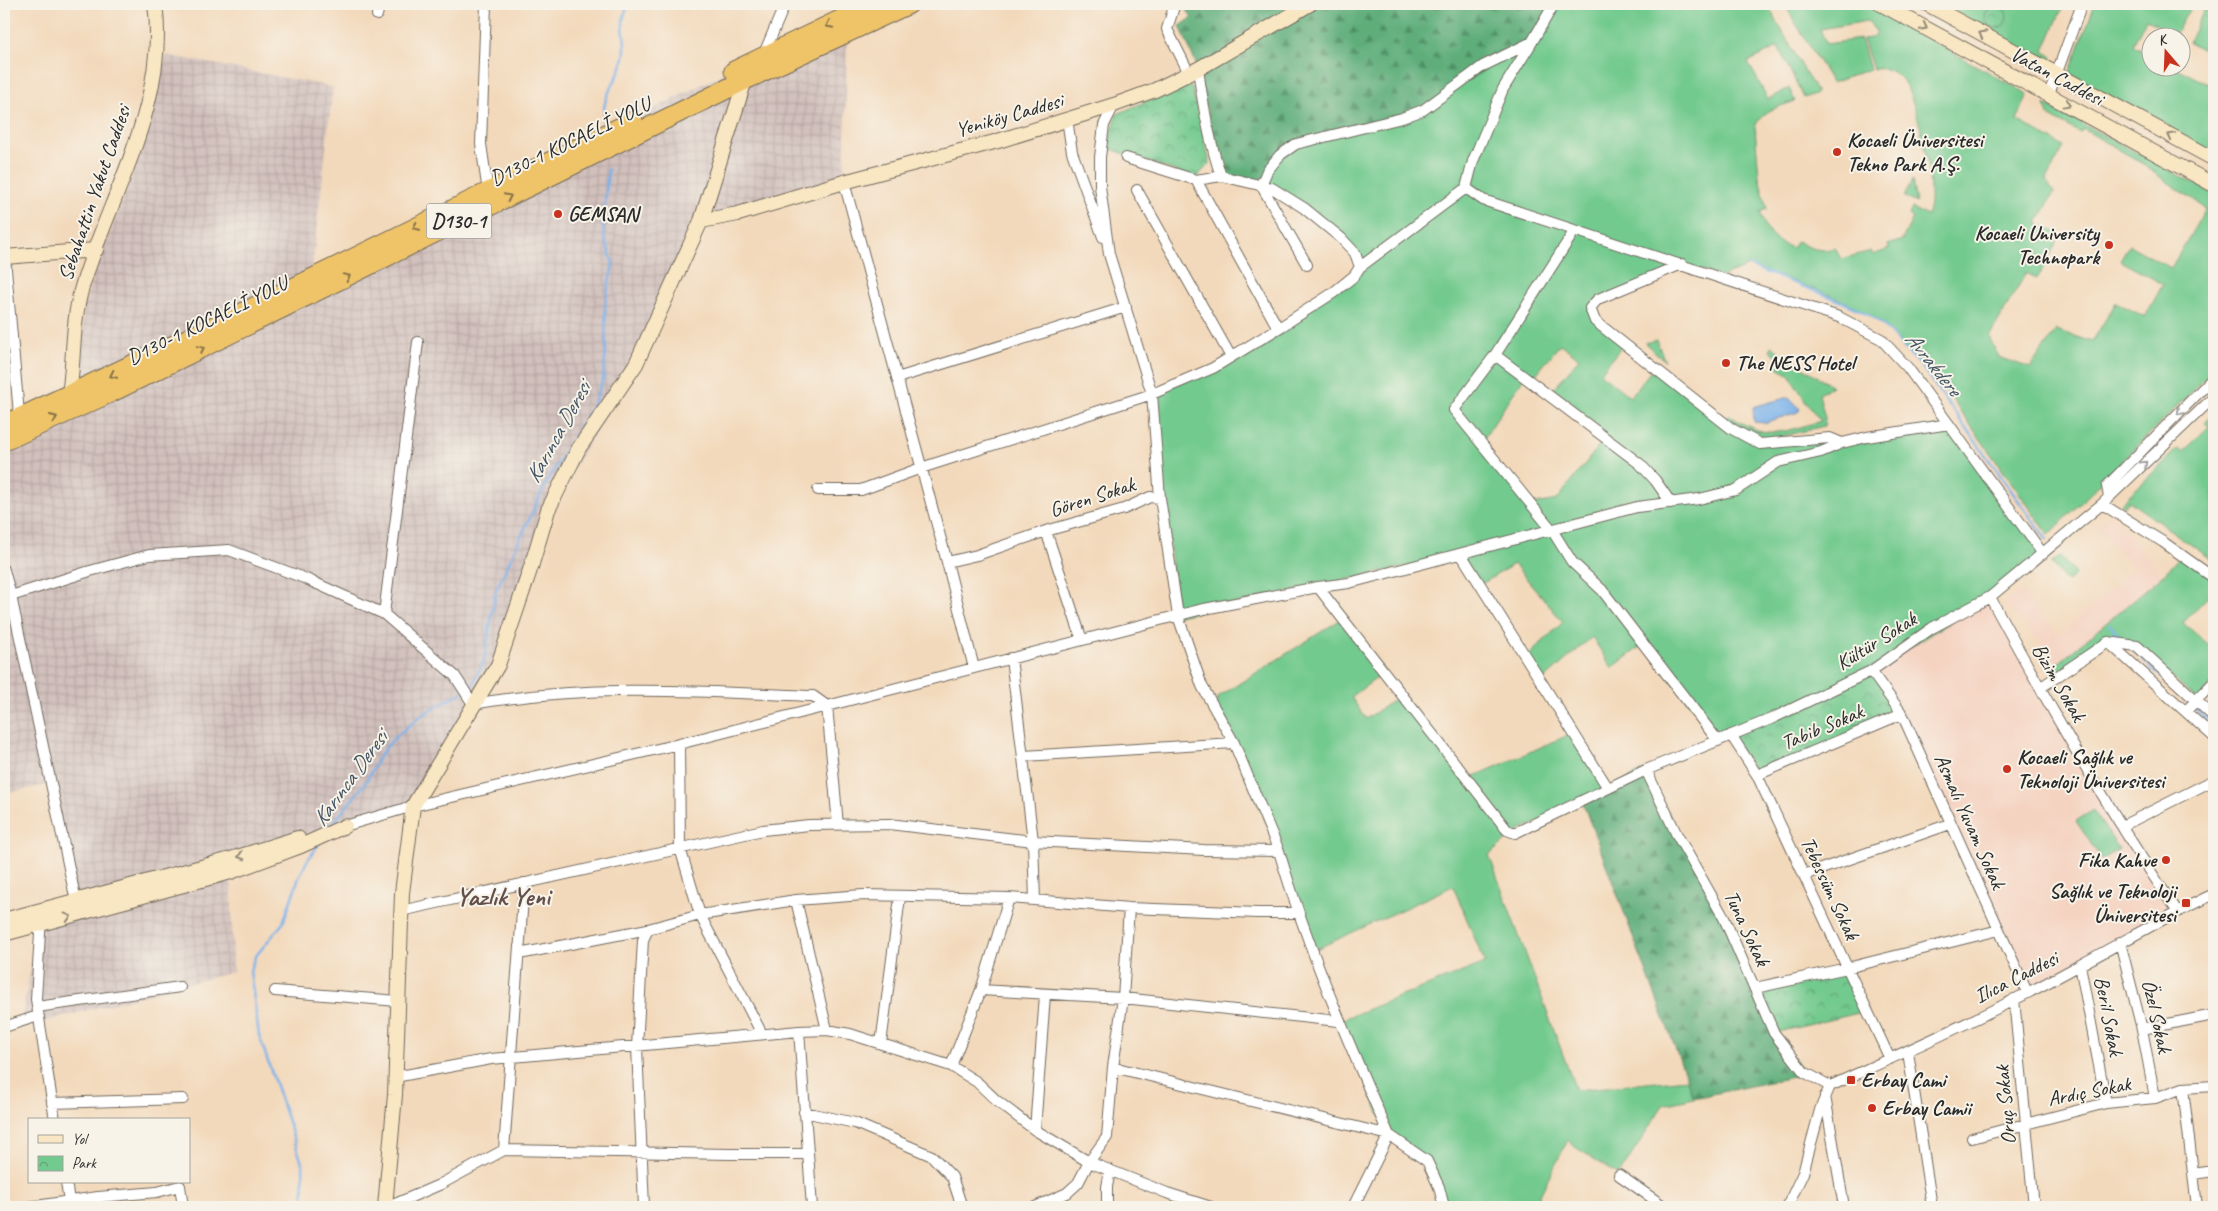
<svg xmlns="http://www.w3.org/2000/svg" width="2218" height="1211" viewBox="0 0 2218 1211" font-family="Caveat,sans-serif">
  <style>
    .built { fill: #f5d3c1 }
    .industrial { fill: url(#industrial-grid) }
    .grass { fill: #73ca8f; stroke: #4f7a5d; fill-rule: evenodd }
    .forest { fill: url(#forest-firs); stroke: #446c52 }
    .park { fill: url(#park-crowns); stroke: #4f7a5d }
    .water { fill: #7cb2ea; stroke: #546e8a }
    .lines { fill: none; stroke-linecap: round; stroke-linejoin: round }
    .stream { stroke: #7cb2ea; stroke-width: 2.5 }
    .street-casing { stroke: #71685d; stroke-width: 12 }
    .secondary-casing { stroke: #71685d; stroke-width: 16 }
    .highway-casing { stroke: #71685d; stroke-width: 21 }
    .street { stroke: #fff; stroke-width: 10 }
    .secondary { stroke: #f9e7c3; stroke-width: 14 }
    .highway { stroke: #efc469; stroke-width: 19 }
    .oneway { stroke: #837047 }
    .oneway2 { stroke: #928977 }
    .oneway3 { stroke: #a0a0a0 }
    .poi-dot { fill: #c8321e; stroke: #f7f3e8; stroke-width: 2 }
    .labels { text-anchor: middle; stroke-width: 4; stroke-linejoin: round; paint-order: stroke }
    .shield { fill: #f7f3e8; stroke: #686764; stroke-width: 1 }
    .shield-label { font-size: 20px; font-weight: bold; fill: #2b2b2b }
    .street-label { font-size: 21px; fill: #2b2b2b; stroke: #f7f3e8 }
    .poi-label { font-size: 21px; font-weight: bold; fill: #2b2b2b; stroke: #f7f3e8; text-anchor: start }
    .water-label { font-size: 22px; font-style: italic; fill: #435464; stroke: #f7f3e8 }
    .district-label { font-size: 26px; font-weight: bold; fill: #63504c; stroke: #f7f3e8 }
  </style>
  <defs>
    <pattern id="industrial-grid" width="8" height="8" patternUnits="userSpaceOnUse" patternTransform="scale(1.25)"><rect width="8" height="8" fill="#d1c0bc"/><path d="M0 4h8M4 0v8" fill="none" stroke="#b4a5a2"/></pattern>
    <pattern id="forest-firs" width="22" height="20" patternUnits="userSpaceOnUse" patternTransform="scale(1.25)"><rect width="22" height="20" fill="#5eae7a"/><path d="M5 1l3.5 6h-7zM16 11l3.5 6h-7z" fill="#4e8e64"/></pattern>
    <pattern id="park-crowns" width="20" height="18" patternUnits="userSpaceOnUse" patternTransform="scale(1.25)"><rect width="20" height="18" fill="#73ca8f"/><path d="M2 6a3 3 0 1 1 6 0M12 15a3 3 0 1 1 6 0" fill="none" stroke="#5fa475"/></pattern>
  </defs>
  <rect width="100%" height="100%" fill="#f7f3e8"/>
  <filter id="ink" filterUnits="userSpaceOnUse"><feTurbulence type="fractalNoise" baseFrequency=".02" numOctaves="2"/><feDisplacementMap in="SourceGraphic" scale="10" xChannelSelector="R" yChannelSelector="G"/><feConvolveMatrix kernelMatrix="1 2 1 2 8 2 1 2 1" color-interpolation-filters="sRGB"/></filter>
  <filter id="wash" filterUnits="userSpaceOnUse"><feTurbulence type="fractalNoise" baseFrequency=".0096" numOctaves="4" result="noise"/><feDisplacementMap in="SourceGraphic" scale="20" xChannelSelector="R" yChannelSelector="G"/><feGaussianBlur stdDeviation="1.12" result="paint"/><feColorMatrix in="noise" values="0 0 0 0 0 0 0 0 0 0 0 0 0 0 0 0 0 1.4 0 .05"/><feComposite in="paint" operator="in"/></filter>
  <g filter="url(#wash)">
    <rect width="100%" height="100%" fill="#f3d9bb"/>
    <!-- built -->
    <path class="built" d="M2111 514 2163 575 2063 670 2004 602 2020 590 2059 635 2133 568 2097 525Z
      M1990 597 2177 911 2027 992 1902 714 1871 671Z"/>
    <!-- industrial -->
    <path class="industrial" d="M847 33 844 182 701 221 636 364 548 510 498 665 413 806 318 831 231 859 233 972 20 1028 41 911 75 901 51 784 4 794V603L11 596 4 570V425L35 403 81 378 83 309 88 290 130 180 166 55 333 87 311 278 491 191 758 56Z"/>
    <!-- grass -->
    <path class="grass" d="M1555 4H1767L1817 93 1804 98 1778 47 1748 62 1768 99 1789 88 1795 101C1779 107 1762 110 1755 127L1759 177 1767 209 1760 212C1767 233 1771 240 1792 248L1797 241C1811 249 1820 252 1835 248L1841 259 1871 251 1873 255 1889 249 1888 245 1902 240 1913 218 1909 215 1912 208 1927 216C1938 193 1918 102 1903 81 1895 71 1885 67 1873 69L1863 39 1871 38 1877 33 1868 21 1820 29 1826 44 1861 39 1870 69 1832 83 1784 4H1864L2028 94 2017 120 2064 147 2046 180 2054 193 2037 223 2061 235 2037 279 2026 273 1989 337 1999 357 2030 368 2056 330 2092 342 2116 302 2145 317 2163 284 2120 261 2129 245 2171 268 2206 208 2147 168 2144 164 2083 129 2080 133 2048 115 2045 104 2214 194V369L2049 535 1923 359 1918 362C1906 349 1894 334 1880 323 1851 298 1786 280 1749 266L1721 277 1682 264 1590 308 1595 321 1624 344 1600 373 1630 397 1654 367 1760 444 1842 443 1949 424 2043 554 1990 597 1871 671 1718 741 1644 644 1612 668 1592 637 1541 682 1526 658 1563 622 1514 564 1480 585 1460 555 1178 616 1152 394 1213 368 1282 326 1360 267 1341 238 1261 185 1280 155ZM1560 344 1579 358 1549 395 1605 438 1557 500 1531 505 1481 443 1524 377 1531 381Z
      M1942 4H2064L2044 51 2052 57 2049 63Z
      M2095 4H2192L2175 35 2146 19 2133 45 2150 54V68H2176L2208 84 2214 74V152L2069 74Z
      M2207 4H2214V56L2189 42Z
      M1912 180 1916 203 1904 197Z
      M1656 340 1665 361 1645 343Z
      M1771 346 1832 386 1819 394 1825 418 1824 426 1771 439 1751 434 1727 418 1729 415C1767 441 1779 433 1821 421L1808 405 1789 374 1777 368V356L1770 350Z
      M2214 413V561L2129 501 2123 506 2121 503 2178 449 2183 452 2209 426 2205 423Z
      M2181 555 2214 578V590L2183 623 2214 649V682L2197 700 2136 646 2108 642 2061 674 2055 666 2163 575Z
      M1343 618 1385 672 1351 697 1366 719 1402 694 1468 779 1573 733 1608 788 1515 833 1489 855 1576 1090 1687 1079 1694 1098 1663 1105 1619 1175 1575 1147 1568 1140 1539 1197 1543 1207H1444L1427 1162 1389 1135 1338 1021 1485 963 1453 886 1312 951 1279 851 1215 708 1218 697Z
      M2093 810 2119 849 2102 860 2076 821Z"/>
    <!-- forest -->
    <path class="forest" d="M1183 4H1554L1532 42 1511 52 1423 110 1296 144 1280 155 1261 185 1221 176 1198 69 1180 26 1192 18Z
      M1646 770 1724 918 1774 1033 1804 1072 1793 1077 1694 1098 1582 801Z"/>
    <!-- park -->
    <path class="park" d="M1985 17a11 11 0 1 1 22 0a11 11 0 1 1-22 0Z
      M1185 84 1192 88 1210 163 1196 178 1107 148 1117 114Z
      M2060 556 2076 574 2067 582 2051 563Z
      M1871 671 1902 714 1757 775 1731 735Z
      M1847 968 1867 1011 1774 1033 1755 988Z"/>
    <!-- water -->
    <path class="water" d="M1789 397 1800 409 1798 412 1764 423 1754 422 1753 407Z"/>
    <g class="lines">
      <!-- stream -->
      <path class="stream" d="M604 126C600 91 618 86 624 57 629 36 616 27 629 4
        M1749 266 1831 297 1860 310 1880 322 1921 366 2047 540
        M2110 625 2122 640
        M2132 649 2190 704
        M466 689 473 684 484 660 496 590 546 483 592 408 603 379 606 349 605 304 613 263 604 237 603 226 608 169
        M2194 707 2214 727
        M332 825 366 782 380 755 394 738 422 715 462 692
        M304 1207 303 1166 259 1035 250 971 255 957 283 923 298 880 307 861 319 844"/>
    </g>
  </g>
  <g filter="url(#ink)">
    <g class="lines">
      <defs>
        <path id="street" d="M486 4 481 144 488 192
          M1172 4 1173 10 1167 29 1189 73
          M377 15 380 4
          M1532 42 1503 89 1473 161 1466 188 1483 200 1839 317 1881 339 1908 368 2043 554
          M763 56 785 4
          M1198 69C1203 106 1209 141 1221 176
          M2049 94 2082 4
          M1067 119 1072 152 1103 237
          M1196 180 1278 328
          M844 182 947 562
          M1261 185 1267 171 1280 155 1296 144 1402 118 1423 110 1483 66 1532 42 1554 4
          M1261 185 1307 265
          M1137 190 1231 357
          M1575 230 1495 355 1640 464 1655 480 1671 503
          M4 247 19 414
          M1682 264 1598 299 1590 308 1595 321 1732 429 1760 444 1830 438 1842 443
          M1360 267 1466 188
          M1495 355 1454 410 1552 530 1572 562 1602 590 1718 741
          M897 378 1126 307
          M818 490H861L921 468 1152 394 1213 368 1282 326 1333 293 1354 276 1360 267 1355 253 1341 238 1304 208 1272 188 1221 176 1196 180 1126 158
          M2109 497 2107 486 2214 377
          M1160 498 1178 616 1202 686 1234 743 1279 851
          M2102 504 2163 542 2214 578
          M1461 554 1608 788
          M4 570 11 596 76 901
          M1318 587 1349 583 1637 507 1699 499 1736 490 1778 462 1821 452 1842 443 1867 437 1949 424
          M1990 597C2048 704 2108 810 2177 911
          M4 603 11 596 90 571 149 555 229 550 304 578 384 614 455 676 473 704C586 684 699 691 813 696L827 706 1199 610 1318 587 1507 830 1515 833 1646 770 1771 719 1871 671 1932 628 1990 597 2102 504 2214 397
          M384 614 418 342
          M1082 640 1046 531 1124 509 1150 497 1160 498 1152 394 1109 254 1100 186V157L1104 125 1114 105
          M2108 642 2137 646 2214 717
          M1011 658 1033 841 1035 900
          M974 668 947 562 977 555 1046 531
          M1871 671 1902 714 2027 992
          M2040 688 2108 642 2214 737
          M2186 711 2214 682
          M1731 735 1757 775 1890 1059
          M679 744 680 848 700 915 762 1034
          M1024 756 1234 743
          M1646 770 1676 833 1724 918 1774 1033 1804 1072 1830 1086
          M1757 775 1902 714
          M345 826 413 806 679 744 827 706 838 825
          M2122 826 2214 780
          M1804 875 1950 824
          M524 883 519 954 648 929
          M796 900 827 1030
          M401 911 763 830 809 825 889 824 1033 841 1204 850 1279 851C1308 949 1348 1042 1389 1135L1353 1207
          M41 917 36 999 55 1120
          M2120 942 2142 1029 2155 1098
          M2080 965 2106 1103
          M1755 988 1847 968 1999 930
          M981 990 1123 998 1338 1021
          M275 991 398 1001
          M2014 999 2034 1207
          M37 1007 180 987
          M4 1027 38 1016
          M2142 1029 2214 1015
          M799 1031 812 1207
          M881 1044 900 897
          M1908 1052 1932 1207
          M951 1066 981 990 1009 898
          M1113 1067 1389 1135 1427 1161 1439 1187 1444 1207
          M395 1077 491 1059 799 1031 827 1030 850 1034 951 1066 977 1082 997 1101 1035 1130 1089 1162 1167 1193 1211 1207
          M1830 1086C1914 1048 1999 1010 2080 965 2125 941 2168 915 2214 894
          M2183 1088 2197 1207
          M1825 1096 1844 1207
          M52 1103 183 1099
          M804 1112 855 1123 932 1156 952 1177 962 1207
          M1035 1130 1045 995
          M1972 1138 2106 1103 2155 1098 2183 1088 2214 1086
          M504 1150 519 946
          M2193 1174 2214 1171
          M1619 1175 1665 1207
          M66 1182 69 1201
          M29 1207 98 1197
          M98 1207V1197L157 1192 180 1186 183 1207
          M388 1207 439 1185 504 1150 730 1154H807
          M644 1207 637 1047 643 940 648 929 700 915 796 900 863 895 1009 898 1129 908 1258 913H1297
          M1035 1207 1067 1193 1078 1183 1089 1162 1107 1137 1113 1067 1123 998 1129 908
          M1107 1207V1187L1110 1170
          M1787 1207 1803 1173 1820 1110 1830 1086"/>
        <path id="secondary" d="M1881 4 2214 185
          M1927 4 2214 159
          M701 221 738 214 844 182 998 141 1114 105 1155 90 1198 69 1310 4
          M4 257 96 250
          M69 396C74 361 72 321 82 287 109 197 169 102 155 4
          M4 920 231 859 298 838
          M4 934 231 872 301 846 345 826
          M385 1207 395 1095 402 893 413 806 498 665 531 567 548 510 579 448 636 364 701 221 745 80"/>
        <path id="highway" d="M734 71 873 4
          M4 425 246 311 633 121
          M4 441 112 392 745 80 909 4"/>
      </defs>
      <!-- street casing -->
      <use href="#street" class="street-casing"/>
      <!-- secondary casing -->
      <use href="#secondary" class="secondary-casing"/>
      <!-- highway casing -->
      <use href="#highway" class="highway-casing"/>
      <!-- street -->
      <use href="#street" class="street"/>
      <!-- secondary -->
      <use href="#secondary" class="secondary"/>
      <!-- highway -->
      <use href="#highway" class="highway"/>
    </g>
    <!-- one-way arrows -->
    <defs><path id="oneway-chevron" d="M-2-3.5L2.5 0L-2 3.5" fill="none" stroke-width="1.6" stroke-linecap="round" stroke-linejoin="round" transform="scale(1.25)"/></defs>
    <g class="oneway">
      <use href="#oneway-chevron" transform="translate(829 25) rotate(154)"/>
      <use href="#oneway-chevron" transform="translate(508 197) rotate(-26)"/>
      <use href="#oneway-chevron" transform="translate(416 227) rotate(154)"/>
      <use href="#oneway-chevron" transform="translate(347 277) rotate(-26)"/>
      <use href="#oneway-chevron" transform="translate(201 349) rotate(-26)"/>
      <use href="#oneway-chevron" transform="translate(113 375) rotate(154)"/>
      <use href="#oneway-chevron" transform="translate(54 418) rotate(-24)"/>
    </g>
    <g class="oneway2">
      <use href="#oneway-chevron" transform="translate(1924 27) rotate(28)"/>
      <use href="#oneway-chevron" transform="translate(1982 34) rotate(-152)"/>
      <use href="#oneway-chevron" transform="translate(2067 104) rotate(29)"/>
      <use href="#oneway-chevron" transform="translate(2171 136) rotate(-152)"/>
      <use href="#oneway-chevron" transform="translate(241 856) rotate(162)"/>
      <use href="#oneway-chevron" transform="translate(68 917) rotate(-15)"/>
    </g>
    <g class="oneway3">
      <use href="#oneway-chevron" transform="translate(2180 412) rotate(135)"/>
      <use href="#oneway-chevron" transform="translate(2144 464) rotate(-43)"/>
    </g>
  </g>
  <!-- markers -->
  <g class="poi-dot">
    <circle cx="1837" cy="152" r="5"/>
    <circle cx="558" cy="214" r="5"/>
    <circle cx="2109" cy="245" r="5"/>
    <circle cx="1726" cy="363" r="5"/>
    <circle cx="2007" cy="769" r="5"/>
    <circle cx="2166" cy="860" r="5"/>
    <rect x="2181" y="898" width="10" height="10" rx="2.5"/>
    <rect x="1846" y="1075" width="10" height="10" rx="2.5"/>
    <circle cx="1872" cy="1108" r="5"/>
  </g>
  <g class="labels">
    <!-- shield labels -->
    <rect class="shield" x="426.5" y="203.5" width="65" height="35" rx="4"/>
    <g class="shield-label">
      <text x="459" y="228">D130-1</text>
    </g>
    <!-- street labels -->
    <g class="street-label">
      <text transform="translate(2057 76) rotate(28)" y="7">Vatan Caddesi</text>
      <text transform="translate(1009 115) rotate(-16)" y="7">Yeniköy Caddesi</text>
      <text transform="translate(570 141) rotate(-26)" y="7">D130-1 KOCAELİ YOLU</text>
      <text transform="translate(94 193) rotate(-71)" y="7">Sebahattin Yakut Caddesi</text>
      <text transform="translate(207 320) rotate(-26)" y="7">D130-1 KOCAELİ YOLU</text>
      <text transform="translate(1092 497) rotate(-18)" y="7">Gören Sokak</text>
      <text transform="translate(1876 641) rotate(-32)" y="7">Kültür Sokak</text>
      <text transform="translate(2059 682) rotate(60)" y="7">Bizim Sokak</text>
      <text transform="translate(1822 727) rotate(-23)" y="7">Tabib Sokak</text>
      <text transform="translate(1970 821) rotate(66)" y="7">Asmalı Yuvam Sokak</text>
      <text transform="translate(1830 888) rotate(65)" y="7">Tebessüm Sokak</text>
      <text transform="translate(1747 928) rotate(65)" y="7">Tuna Sokak</text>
      <text transform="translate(2016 977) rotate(-27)" y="7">Ilıca Caddesi</text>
      <text transform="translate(2109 1016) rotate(79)" y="7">Beril Sokak</text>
      <text transform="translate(2157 1016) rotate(77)" y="7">Özel Sokak</text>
      <text transform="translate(2089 1091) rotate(-11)" y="7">Ardıç Sokak</text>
      <text transform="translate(2005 1105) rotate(-95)" y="7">Oruç Sokak</text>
    </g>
    <!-- poi labels -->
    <g class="poi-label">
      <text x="1847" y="147">Kocaeli Üniversitesi<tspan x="1847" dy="24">Tekno Park A.Ş.</tspan></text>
      <text x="568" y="221">GEMSAN</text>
      <text x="2099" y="240" text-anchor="end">Kocaeli University<tspan x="2099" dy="24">Technopark</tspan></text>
      <text x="1736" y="370">The NESS Hotel</text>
      <text x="2017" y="764">Kocaeli Sağlık ve<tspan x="2017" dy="24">Teknoloji Üniversitesi</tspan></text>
      <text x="2156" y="867" text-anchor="end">Fika Kahve</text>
      <text x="2176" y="898" text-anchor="end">Sağlık ve Teknoloji<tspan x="2176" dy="24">Üniversitesi</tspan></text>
      <text x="1861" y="1087">Erbay Cami</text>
      <text x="1882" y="1115">Erbay Camii</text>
    </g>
    <!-- water labels -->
    <g class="water-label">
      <text transform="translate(1934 363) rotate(51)" y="8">Avrakdere</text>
      <text transform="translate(557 432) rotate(-61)" y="8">Karınca Deresi</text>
      <text transform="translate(349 778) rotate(-54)" y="8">Karınca Deresi</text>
    </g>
    <!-- district labels -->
    <g class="district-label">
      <text x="503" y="905">Yazlık Yeni</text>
    </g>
  </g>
  <!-- margin -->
  <rect width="2218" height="1211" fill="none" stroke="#f7f3e8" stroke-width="20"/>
  <!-- legend -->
  <rect x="28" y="1118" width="162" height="65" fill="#f7f3e8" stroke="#a5a39c"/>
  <rect x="38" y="1135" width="25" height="8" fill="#f9e7c3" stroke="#a5a39c"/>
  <text x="72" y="1144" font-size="15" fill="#2b2b2b">Yol</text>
  <rect x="38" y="1156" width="25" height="15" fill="url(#park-crowns)" stroke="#a5a39c"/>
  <text x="72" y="1168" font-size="15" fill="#2b2b2b">Park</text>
  <!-- north arrow -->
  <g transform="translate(2166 52) rotate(341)"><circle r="24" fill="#f7f3e8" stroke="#a5a39c"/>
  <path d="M0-4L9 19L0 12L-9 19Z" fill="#c8321e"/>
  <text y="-8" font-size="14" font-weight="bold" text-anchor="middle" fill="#2b2b2b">K</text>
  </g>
</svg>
